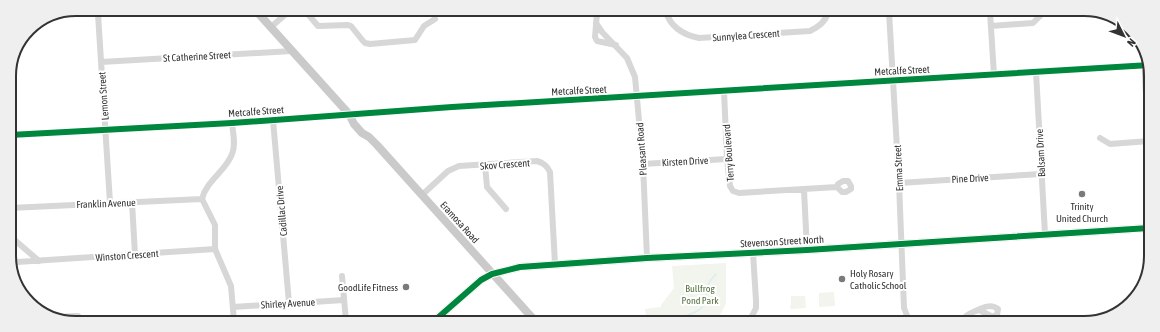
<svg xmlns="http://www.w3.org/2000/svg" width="1160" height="332" viewBox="0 0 1160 332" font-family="'Asap Condensed',sans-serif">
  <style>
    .green { fill: #f1f5ed }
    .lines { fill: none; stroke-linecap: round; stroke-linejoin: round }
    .stream { stroke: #ddebf3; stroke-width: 1.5 }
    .minor { stroke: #d7d7d7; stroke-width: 6 }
    .major { stroke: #cacaca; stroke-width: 8 }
    .cycleway-casing { stroke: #fff; stroke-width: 8 }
    .cycleway { stroke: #00873e; stroke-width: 6 }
    .poi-dot { fill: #7a7a7a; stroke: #fff; stroke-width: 1.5 }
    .labels { text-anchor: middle; stroke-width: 4; stroke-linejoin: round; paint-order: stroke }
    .street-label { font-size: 10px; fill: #333; stroke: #fff }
    .poi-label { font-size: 10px; fill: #333; stroke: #fff }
    .park-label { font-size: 10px; fill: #56703f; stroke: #fff }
    .rim { fill: none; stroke: #333; stroke-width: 2 }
  </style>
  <rect width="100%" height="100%" fill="#fff"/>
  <!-- green -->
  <path class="green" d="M726 263V304L716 322H647L645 309 661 307V305L674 288 672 266Z
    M834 292 835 306 819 307V293Z
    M791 296H805L806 308 791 309 790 306 791 305Z
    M1087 315 1088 323H1063L1062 317Z"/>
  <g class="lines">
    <!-- stream -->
    <path class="stream" d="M675 322C683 313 696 316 703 306 707 301 706 295 707 288 708 282 712 278 716 274"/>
    <!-- minor -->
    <path class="minor" d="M666 12C671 28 684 35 699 38L810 31C818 27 826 22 828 12
      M889 12 899 183 904 308 910 323
      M990 12 994 75
      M307 13 318 26 348 25 351 26 363 41 365 43 370 44 415 40 424 26 435 19
      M597 13 595 37 597 41 616 45
      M98 14 110 203
      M596 23 602 32 627 58 635 77 643 164 647 258
      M991 26 1033 23 1040 16V11
      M271 27 287 13
      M101 62 292 51
      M1036 72 1045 234
      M724 91 727 159 730 186 733 191 739 193 837 187 842 192H846L851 189V186L848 181H843L838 184 837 187
      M273 120 289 303
      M232 123C233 133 236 145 232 154 226 171 206 181 202 199L215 225V249L231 286 234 321
      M10 135 232 123 452 107 1150 65
      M1100 138 1110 144 1149 141
      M643 164 727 159
      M485 165 487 187 506 209
      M899 183 1041 174
      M804 190 807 250
      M422 195 448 171 459 166 537 161C544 163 547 166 550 172L555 264
      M132 202 135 255
      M10 208 202 199
      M10 236 39 261
      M10 245C11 251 9 260 17 262L215 249
      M342 276 346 321
      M233 307 344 300
      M53 317 78 316
      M749 322 756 308V300L753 253
      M961 323C968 312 970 314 980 309 986 306 992 304 998 309L997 315 993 317 979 310"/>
    <!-- major -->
    <path class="major" d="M258 13 349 114 354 124 362 133 369 137 377 145 536 322
      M1145 54 1149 135
      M433 322 481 280 492 274 520 267 647 258 807 250 1149 228"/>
    <defs>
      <path id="cycleway" d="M10 135 232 123 452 107 1150 65
        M433 322 481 280 492 274 520 267 647 258 807 250 1149 228"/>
    </defs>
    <!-- cycleway casing -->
    <use href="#cycleway" class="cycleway-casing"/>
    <!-- cycleway -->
    <use href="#cycleway" class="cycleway"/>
  </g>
  <!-- markers -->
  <g class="poi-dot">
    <circle cx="1082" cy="194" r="4"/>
    <circle cx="842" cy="279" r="4"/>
    <circle cx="406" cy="287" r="4"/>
  </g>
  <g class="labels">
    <!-- street labels -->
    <g class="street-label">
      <text transform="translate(746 35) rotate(-4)" y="4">Sunnylea Crescent</text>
      <text transform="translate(197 56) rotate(-3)" y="4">St Catherine Street</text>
      <text transform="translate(902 70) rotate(-3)" y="4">Metcalfe Street</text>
      <text transform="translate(579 90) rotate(-3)" y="4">Metcalfe Street</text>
      <text transform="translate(103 96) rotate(-94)" y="4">Lemon Street</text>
      <text transform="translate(256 111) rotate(-4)" y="4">Metcalfe Street</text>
      <text transform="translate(641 149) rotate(-94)" y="4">Pleasant Road</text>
      <text transform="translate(728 153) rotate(-94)" y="4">Terry Boulevard</text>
      <text transform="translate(1040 153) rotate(-93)" y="4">Balsam Drive</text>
      <text transform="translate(685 161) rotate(-3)" y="4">Kirsten Drive</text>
      <text transform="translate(505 164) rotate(-4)" y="4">Skov Crescent</text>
      <text transform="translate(898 168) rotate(-93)" y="4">Emma Street</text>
      <text transform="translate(970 178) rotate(-3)" y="4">Pine Drive</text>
      <text transform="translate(106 203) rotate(-2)" y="4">Franklin Avenue</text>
      <text transform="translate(281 211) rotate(-95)" y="4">Cadillac Drive</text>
      <text transform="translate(460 222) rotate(48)" y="4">Eramosa Road</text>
      <text transform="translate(782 241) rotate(-3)" y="4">Stevenson Street North</text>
      <text transform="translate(127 255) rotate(-4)" y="4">Winston Crescent</text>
      <text transform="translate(288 303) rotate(-3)" y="4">Shirley Avenue</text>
    </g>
    <!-- poi labels -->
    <g class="poi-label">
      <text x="1082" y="210">Trinity<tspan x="1082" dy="12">United Church</tspan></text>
      <text x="850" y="277" text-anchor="start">Holy Rosary<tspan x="850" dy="12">Catholic School</tspan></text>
      <text x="398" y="291" text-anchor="end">GoodLife Fitness</text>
    </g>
    <!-- park labels -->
    <g class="park-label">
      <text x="700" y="292">Bullfrog<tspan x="700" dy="12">Pond Park</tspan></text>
    </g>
  </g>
  <!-- crop -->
  <path d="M0 0H1160V332H0ZM76 16H1084A60 60 0 0 1 1144 76V256A60 60 0 0 1 1084 316H76A60 60 0 0 1 16 256V76A60 60 0 0 1 76 16Z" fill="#efefef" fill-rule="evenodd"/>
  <path class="rim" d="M76 16H1084A60 60 0 0 1 1144 76V256A60 60 0 0 1 1084 316H76A60 60 0 0 1 16 256V76A60 60 0 0 1 76 16Z"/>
  <!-- north arrow -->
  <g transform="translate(1124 36) rotate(132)" stroke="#ffffff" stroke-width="3" paint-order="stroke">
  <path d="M0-3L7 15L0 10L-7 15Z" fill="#333333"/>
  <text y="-6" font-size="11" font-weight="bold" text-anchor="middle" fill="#333333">N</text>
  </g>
</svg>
